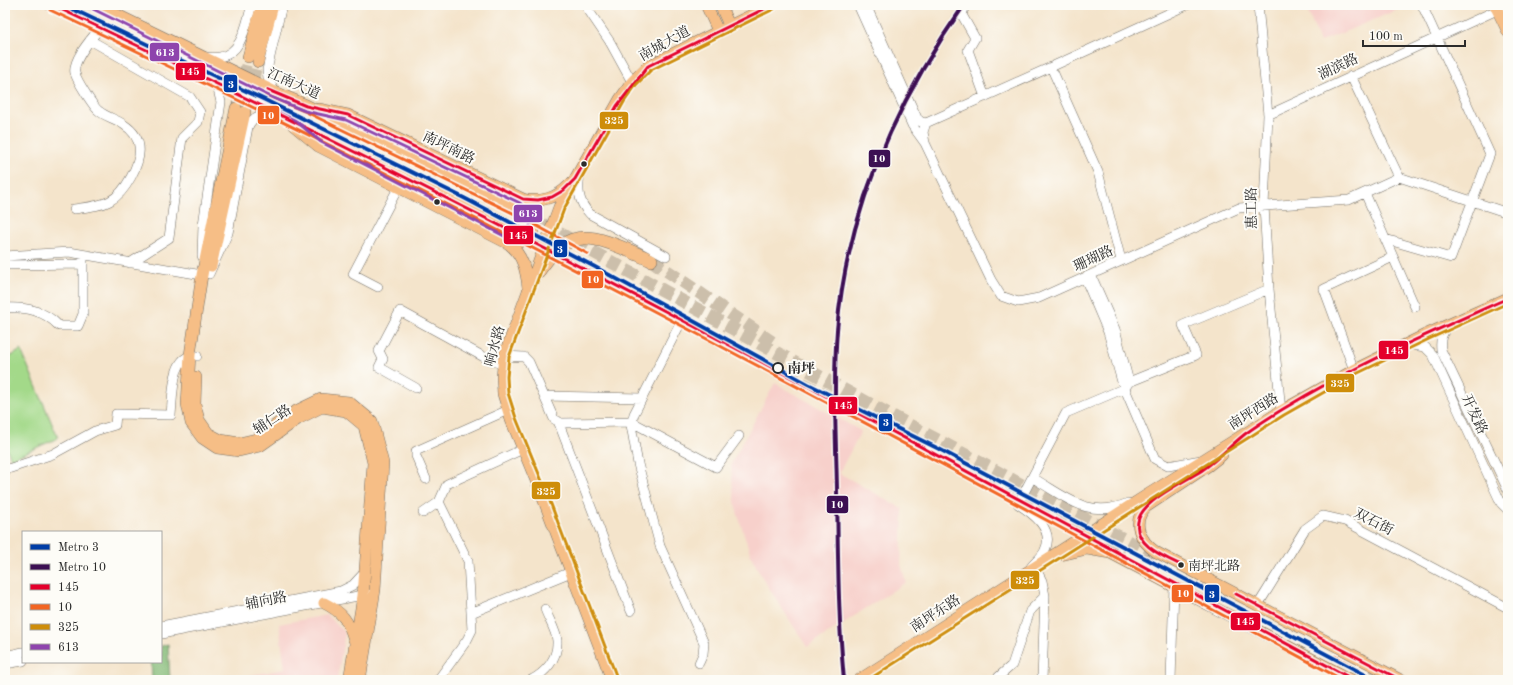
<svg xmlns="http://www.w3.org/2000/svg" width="1513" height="685" viewBox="0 0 1513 685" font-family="'Old Standard TT','Noto Serif SC',serif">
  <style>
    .built { fill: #f7d0cb }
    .green { fill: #a3d989; stroke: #67825a }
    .forest { fill: #82b975; stroke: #567250 }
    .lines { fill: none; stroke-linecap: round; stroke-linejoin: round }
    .major-tunnel { stroke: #ccbfab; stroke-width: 11; stroke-dasharray: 11 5.5; stroke-linecap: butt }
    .highway-tunnel { stroke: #ccbfab; stroke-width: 13; stroke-dasharray: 13 6; stroke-linecap: butt }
    .minor-casing { stroke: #716c63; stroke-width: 10 }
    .major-casing { stroke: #716c63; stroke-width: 12 }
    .highway-casing { stroke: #716c63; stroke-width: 14 }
    .minor { stroke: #fff; stroke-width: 9 }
    .major { stroke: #f6be86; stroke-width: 11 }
    .highway { stroke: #f6be86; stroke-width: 13 }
    .bus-1-casing { stroke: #fdfcf7; stroke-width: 6 }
    .bus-2-casing { stroke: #fdfcf7; stroke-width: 6 }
    .bus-3-casing { stroke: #fdfcf7; stroke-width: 6 }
    .bus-4-casing { stroke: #fdfcf7; stroke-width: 6 }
    .bus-1 { stroke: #e4002b; stroke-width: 3 }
    .bus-2 { stroke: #f26522; stroke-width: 3 }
    .bus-3 { stroke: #ce8d09; stroke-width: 3 }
    .bus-4 { stroke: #8e44ad; stroke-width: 3 }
    .metro-1-casing { stroke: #fdfcf7; stroke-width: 7 }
    .metro-2-casing { stroke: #fdfcf7; stroke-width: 7 }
    .metro-1 { stroke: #003da5; stroke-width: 4 }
    .metro-2 { stroke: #3c1053; stroke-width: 4 }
    .bus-dot { fill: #2b2b2b; stroke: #fdfcf7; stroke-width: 1.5 }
    .stop-dot { fill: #fdfcf7; stroke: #2b2b2b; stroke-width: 2 }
    .labels { text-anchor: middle; stroke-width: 4; stroke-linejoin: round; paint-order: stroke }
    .bus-label { font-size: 13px; fill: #2b2b2b; stroke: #fdfcf7; text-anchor: start }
    .street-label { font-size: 14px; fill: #2b2b2b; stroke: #fdfcf7 }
    .stop-label { font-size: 14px; font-weight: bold; fill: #2b2b2b; stroke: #fdfcf7; text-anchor: start }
    .line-badge { stroke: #fdfcf7; stroke-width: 1.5 }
    .badge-label { font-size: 11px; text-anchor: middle; font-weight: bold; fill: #fff }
  </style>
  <rect width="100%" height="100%" fill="#fdfcf7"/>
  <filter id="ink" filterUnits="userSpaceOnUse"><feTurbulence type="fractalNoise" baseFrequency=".025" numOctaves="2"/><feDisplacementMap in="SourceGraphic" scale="8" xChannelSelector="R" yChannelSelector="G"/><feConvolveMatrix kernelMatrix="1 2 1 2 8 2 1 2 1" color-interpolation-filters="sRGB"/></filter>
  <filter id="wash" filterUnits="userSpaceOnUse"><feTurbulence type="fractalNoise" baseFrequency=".012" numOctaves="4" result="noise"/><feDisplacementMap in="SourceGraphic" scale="16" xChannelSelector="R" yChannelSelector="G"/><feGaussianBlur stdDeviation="0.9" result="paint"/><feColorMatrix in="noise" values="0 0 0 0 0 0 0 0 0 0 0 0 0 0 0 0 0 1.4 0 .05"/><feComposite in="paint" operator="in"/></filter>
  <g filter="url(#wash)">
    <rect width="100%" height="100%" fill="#f4e4cb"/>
    <!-- built -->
    <path class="built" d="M1305 5H1409L1320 42Z
      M775 383 861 431 839 473 903 509 901 565 906 582 807 647 762 577 751 556 737 512 733 490 731 464Z
      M327 615 345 633 337 680H224L285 669 279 624Z"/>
    <!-- green -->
    <path class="green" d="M21 350 58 438 11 459 5 444V360Z"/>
    <!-- forest -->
    <path class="forest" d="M168 644 170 680H152L151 662H161V646Z"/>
  </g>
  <g filter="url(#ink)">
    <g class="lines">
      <!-- major-tunnel -->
      <path class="major-tunnel" d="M236 108 248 57
        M245 112 258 62"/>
      <!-- highway-tunnel -->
      <path class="highway-tunnel" d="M526 215 868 403 1161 559
        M516 234 829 397 1123 555
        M651 260 772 342
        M1369 670 1389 680"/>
      <defs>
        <path id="minor" d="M585 5 610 42 632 82
          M858 5 912 125 925 143 991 280 1001 296 1018 302 1039 298 1239 208 1349 200 1399 177 1351 76
          M866 5 917 118 921 122 926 123
          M965 5 962 15 975 38 968 50 985 97
          M1258 5 1268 115 1264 206 1269 289 1281 411
          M90 40 190 97 200 112 198 122 182 138 169 238 130 263
          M204 57C209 57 215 58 220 57 243 53 246 23 252 5
          M1051 67 1187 5
          M275 93 268 78 267 70 282 5
          M1268 115 1508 5
          M925 143 923 132 926 123 1051 67 1098 172 1121 260
          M580 171C578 189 577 201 590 214L666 256
          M1399 177 1508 213
          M1365 193 1415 307
          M74 209C103 205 116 205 131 177 142 157 145 138 123 124 116 119 106 117 99 111 94 108 76 79 75 73 72 60 92 38 99 29
          M1385 239 1451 258 1490 154 1422 5
          M5 256 69 252 202 275V269
          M202 256 203 225 221 102 218 90 212 81
          M5 265 83 264
          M209 274 228 233 248 127C254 114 263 114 275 114
          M1085 278 1108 332 1122 382 1155 459 1168 466 1201 460
          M378 287 353 274 398 188
          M5 308C26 307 44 310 59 326H78L83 314V255
          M681 322 634 414 631 425 638 464 660 546 704 643 703 654 699 663
          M1450 325C1441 333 1440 339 1441 350L1508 490
          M1406 344 1425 347 1433 355 1494 488 1501 503 1508 510
          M504 356 524 357 529 362 554 419 561 423 632 422 716 467 739 436
          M1354 370 1324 289 1393 257
          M1124 382H1129L1196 355 1183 325 1269 289
          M416 388 379 367 383 359 379 351 400 311 484 357 503 365
          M545 396 642 398
          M558 421 631 611
          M5 470 53 454 95 431 115 425 116 414 171 415C173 397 171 352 197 356
          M1033 478C1066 497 1089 520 1128 503
          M426 479 416 456V451L508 410
          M423 513 439 502
          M1031 567C1035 562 1043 556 1045 550 1055 529 1032 513 1018 504L1066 413 1125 388 1129 382 1115 329 1091 275
          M1035 567 1042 581 1045 596 1042 680
          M1258 605 1305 529 1323 516 1345 521 1508 608
          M471 613 571 572
          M161 626 341 591 353 585 365 572
          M161 634 368 594
          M5 656 23 652
          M5 664 23 661
          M438 680 467 640 472 630 468 561 439 502 447 484 523 449
          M531 680C545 673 558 659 557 641 557 632 548 618 545 609
          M603 680 611 677
          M995 680 1012 665 1030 611 1045 596
          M1171 680 1174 586"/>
        <path id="major" d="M706 5 718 31
          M720 5 729 25
          M1495 5 1508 32
          M248 57 262 5
          M258 62 273 5
          M236 108 202 275 190 355 187 404 191 423 202 438 217 448 239 451 260 446 298 419 322 407 346 411 364 426 373 463 363 596 349 680
          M319 109 348 115 523 199C540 203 557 198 569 185
          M293 125 318 146 509 244C523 255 526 271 528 287
          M509 244C537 243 545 216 523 200
          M211 266 245 112
          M196 377 195 404 199 420 208 433 221 440 239 443 256 439 294 412 321 399 349 402 372 421 383 463 375 590 360 680
          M1222 455 1208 466 1146 507C1131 522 1140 541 1156 552L1401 680
          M1061 555 1087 549 1110 553 1352 680
          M324 603C342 612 349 621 354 640
          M612 680 541 493 511 420 503 394 502 377 504 356 559 207 620 99 632 82 648 66 772 5
          M859 680 1147 495 1281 411 1354 370 1427 334 1508 298"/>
        <path id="highway" d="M52 5 212 80 514 233
          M95 5 275 93 306 106 523 213
          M529 287C567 220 589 233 651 260"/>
      </defs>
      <!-- minor casing -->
      <use href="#minor" class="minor-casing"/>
      <!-- major casing -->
      <use href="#major" class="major-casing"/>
      <!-- highway casing -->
      <use href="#highway" class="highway-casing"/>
      <!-- minor -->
      <use href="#minor" class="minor"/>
      <!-- major -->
      <use href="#major" class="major"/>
      <!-- highway -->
      <use href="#highway" class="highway"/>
      <defs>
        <path id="bus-1" d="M52 5C495 213 924 448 1354 680
          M268 90 306 106 348 115 523 199 538 200 552 197 564 190 575 179 617 106 648 66 772 5
          M1181 565C1164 557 1130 543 1139 518 1146 499 1185 481 1201 471 1217 460 1230 446 1245 434 1257 425 1270 417 1283 409 1355 365 1432 332 1508 298
          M1236 594 1401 680"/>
        <path id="bus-2" d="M50 10C490 216 916 450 1343 680
          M266 95 304 111 521 217 588 254
          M1335 656 1378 680"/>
        <path id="bus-3" d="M617 678 546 491 516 418 508 393 507 377 509 357 564 209 624 102 636 85 651 70 774 9
          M868 680 1284 415 1356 374 1429 339 1508 303"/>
        <path id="bus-4" d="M64 5 214 75 289 115 321 142 510 239 517 238 528 231C534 219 528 211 520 203L346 120 305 111 273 98 93 9"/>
      </defs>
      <!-- bus-1 casing -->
      <use href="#bus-1" class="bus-1-casing"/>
      <!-- bus-2 casing -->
      <use href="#bus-2" class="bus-2-casing"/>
      <!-- bus-3 casing -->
      <use href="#bus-3" class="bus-3-casing"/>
      <!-- bus-4 casing -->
      <use href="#bus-4" class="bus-4-casing"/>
      <!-- bus-1 -->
      <use href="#bus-1" class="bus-1"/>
      <!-- bus-2 -->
      <use href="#bus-2" class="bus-2"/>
      <!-- bus-3 -->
      <use href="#bus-3" class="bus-3"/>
      <!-- bus-4 -->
      <use href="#bus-4" class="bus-4"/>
      <defs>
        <path id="metro-1" d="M64 5 265 100 464 198 595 267 808 384 939 449 1375 680"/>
        <path id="metro-2" d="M844 680C838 617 838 553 837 489 836 436 833 383 837 330 847 211 896 102 964 5"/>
      </defs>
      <!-- metro-1 casing -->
      <use href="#metro-1" class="metro-1-casing"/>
      <!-- metro-2 casing -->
      <use href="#metro-2" class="metro-2-casing"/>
      <!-- metro-1 -->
      <use href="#metro-1" class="metro-1"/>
      <!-- metro-2 -->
      <use href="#metro-2" class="metro-2"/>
    </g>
  </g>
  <!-- markers -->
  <g class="bus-dot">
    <circle cx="584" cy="164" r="3.5"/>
    <circle cx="437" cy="202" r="3.5"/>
    <circle cx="1181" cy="565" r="3.5"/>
  </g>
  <circle class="stop-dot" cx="778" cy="368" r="5"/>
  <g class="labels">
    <!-- bus labels -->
    <g class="bus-label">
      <text x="1188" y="570">南坪北路</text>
    </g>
    <!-- street labels -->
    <g class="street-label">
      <text transform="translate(664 43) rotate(-29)" y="5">南城大道</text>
      <text transform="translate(1338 66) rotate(-25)" y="5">湖滨路</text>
      <text transform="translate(294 83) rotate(24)" y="5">江南大道</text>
      <text transform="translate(449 147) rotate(26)" y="5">南坪南路</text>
      <text transform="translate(1251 208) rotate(-91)" y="5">惠工路</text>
      <text transform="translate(1093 258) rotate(-25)" y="5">珊瑚路</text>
      <text transform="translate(494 346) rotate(-75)" y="5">响水路</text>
      <text transform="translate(1253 411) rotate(-32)" y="5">南坪西路</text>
      <text transform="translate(1475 414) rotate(65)" y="5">开发路</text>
      <text transform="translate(272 419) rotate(-33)" y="5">辅仁路</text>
      <text transform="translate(1374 521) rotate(27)" y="5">双石街</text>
      <text transform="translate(266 600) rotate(-11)" y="5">辅向路</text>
      <text transform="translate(935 613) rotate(-33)" y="5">南坪东路</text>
    </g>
    <!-- stop labels -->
    <g class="stop-label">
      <text x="787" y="373">南坪</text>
    </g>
  </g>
  <g class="line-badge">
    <rect x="149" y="42" width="31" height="20" rx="4" fill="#8e44ad"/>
    <rect x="175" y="62" width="31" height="19" rx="4" fill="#e4002b"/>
    <rect x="223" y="74" width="15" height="19" rx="4" fill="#003da5"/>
    <rect x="257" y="105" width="23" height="20" rx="4" fill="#f26522"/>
    <rect x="599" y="111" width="30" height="19" rx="4" fill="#ce8d09"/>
    <rect x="868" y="149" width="23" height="19" rx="4" fill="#3c1053"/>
    <rect x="513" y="204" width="30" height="19" rx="4" fill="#8e44ad"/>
    <rect x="503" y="225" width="31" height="20" rx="4" fill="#e4002b"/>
    <rect x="553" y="239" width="15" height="19" rx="4" fill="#003da5"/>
    <rect x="581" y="270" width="23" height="19" rx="4" fill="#f26522"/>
    <rect x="1378" y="340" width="31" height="20" rx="4" fill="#e4002b"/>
    <rect x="1325" y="373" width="30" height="20" rx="4" fill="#ce8d09"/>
    <rect x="828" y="396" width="30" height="19" rx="4" fill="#e4002b"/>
    <rect x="878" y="413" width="15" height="19" rx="4" fill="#003da5"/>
    <rect x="531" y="481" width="30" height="19" rx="4" fill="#ce8d09"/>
    <rect x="826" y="495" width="23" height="19" rx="4" fill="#3c1053"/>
    <rect x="1010" y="570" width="30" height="20" rx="4" fill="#ce8d09"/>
    <rect x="1171" y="584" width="23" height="19" rx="4" fill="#f26522"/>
    <rect x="1204" y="584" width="16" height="19" rx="4" fill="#003da5"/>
    <rect x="1230" y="612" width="31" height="19" rx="4" fill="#e4002b"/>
  </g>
  <g class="badge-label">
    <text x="165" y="56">613</text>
    <text x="190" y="75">145</text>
    <text x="231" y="88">3</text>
    <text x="268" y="119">10</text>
    <text x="614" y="124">325</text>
    <text x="879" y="162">10</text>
    <text x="528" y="217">613</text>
    <text x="518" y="239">145</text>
    <text x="560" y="253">3</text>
    <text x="593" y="283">10</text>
    <text x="1394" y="354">145</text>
    <text x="1340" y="387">325</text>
    <text x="843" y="409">145</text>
    <text x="886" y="426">3</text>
    <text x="546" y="495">325</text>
    <text x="837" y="508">10</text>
    <text x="1025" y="584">325</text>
    <text x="1183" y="597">10</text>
    <text x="1212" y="598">3</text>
    <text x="1245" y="625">145</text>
  </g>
  <!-- margin -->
  <rect width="1513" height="685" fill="none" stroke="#fdfcf7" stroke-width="20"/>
  <!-- legend -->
  <rect x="22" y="531" width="140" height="132" fill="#fdfcf7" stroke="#a9a8a5"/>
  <rect x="30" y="544" width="20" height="6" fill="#003da5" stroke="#a9a8a5"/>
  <text x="58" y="551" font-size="12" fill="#2b2b2b">Metro 3</text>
  <rect x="30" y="564" width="20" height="6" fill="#3c1053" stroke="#a9a8a5"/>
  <text x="58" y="571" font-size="12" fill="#2b2b2b">Metro 10</text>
  <rect x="30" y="584" width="20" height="6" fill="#e4002b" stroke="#a9a8a5"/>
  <text x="58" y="591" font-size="12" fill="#2b2b2b">145</text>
  <rect x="30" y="604" width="20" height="6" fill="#f26522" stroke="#a9a8a5"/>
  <text x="58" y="611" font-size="12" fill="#2b2b2b">10</text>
  <rect x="30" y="624" width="20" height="6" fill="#ce8d09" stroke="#a9a8a5"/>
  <text x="58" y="631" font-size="12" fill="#2b2b2b">325</text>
  <rect x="30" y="644" width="20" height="6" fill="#8e44ad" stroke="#a9a8a5"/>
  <text x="58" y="651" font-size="12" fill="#2b2b2b">613</text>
  <!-- scale -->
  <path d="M1363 40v6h102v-6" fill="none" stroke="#2b2b2b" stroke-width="2"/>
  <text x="1369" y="40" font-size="12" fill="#2b2b2b" stroke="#fdfcf7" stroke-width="3" paint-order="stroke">100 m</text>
</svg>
